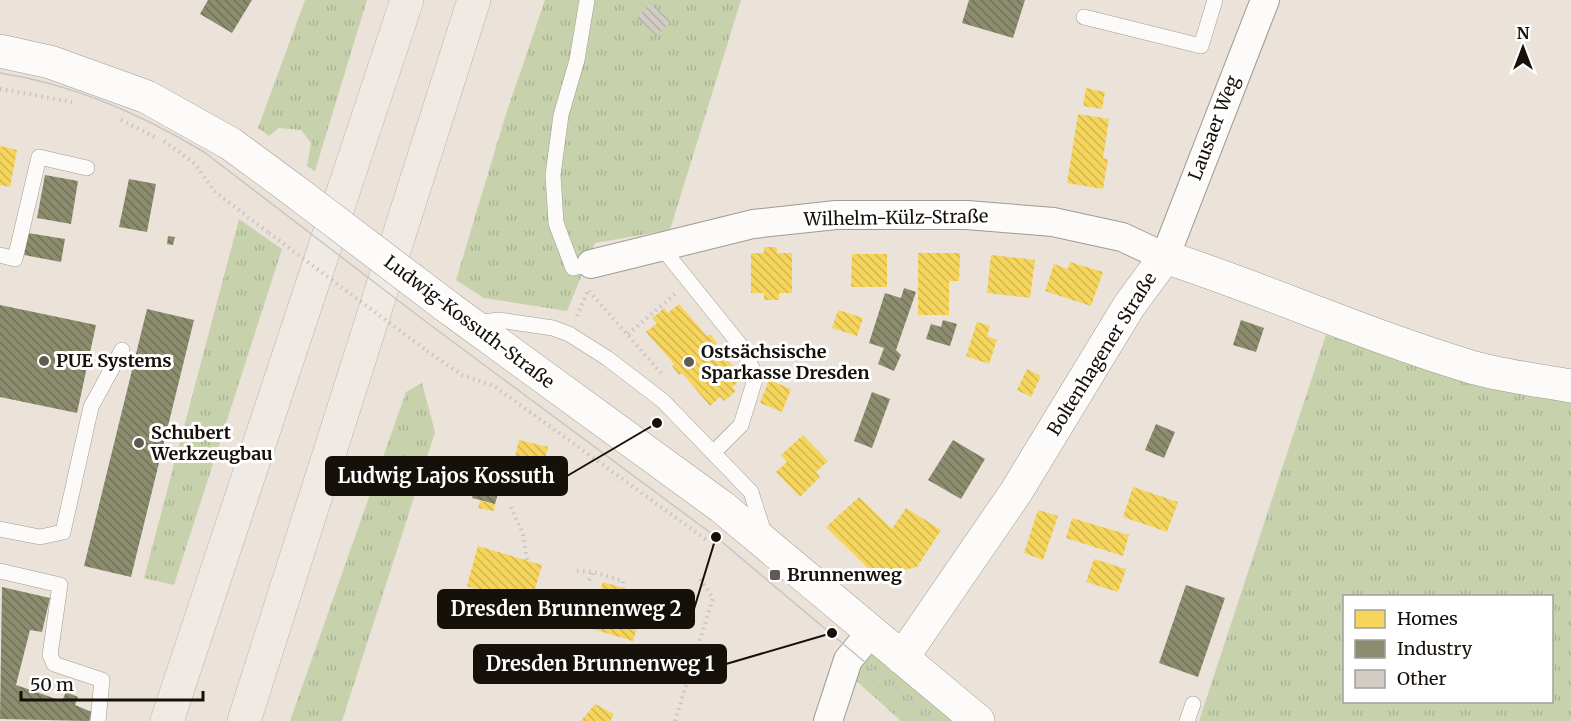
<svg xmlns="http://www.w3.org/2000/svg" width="1571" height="721" viewBox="0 0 1571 721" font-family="Merriweather,serif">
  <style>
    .grass { fill: url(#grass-tufts); fill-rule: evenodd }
    .homes { fill: url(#homes-back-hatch) }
    .industry { fill: url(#industry-back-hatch) }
    .building { fill: url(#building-back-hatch) }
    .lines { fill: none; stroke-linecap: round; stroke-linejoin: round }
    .service-casing { stroke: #a19a93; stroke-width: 16 }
    .minor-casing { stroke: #a19a93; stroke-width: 30 }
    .tertiary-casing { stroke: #a19a93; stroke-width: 34 }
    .motorway-casing { stroke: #bcb2aa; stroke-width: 34 }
    .path { stroke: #c8c4c1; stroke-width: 4; stroke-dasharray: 1.5 4.5; stroke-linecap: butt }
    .service { stroke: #fcfbf9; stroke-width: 15 }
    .minor { stroke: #fcfbf9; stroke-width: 28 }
    .tertiary { stroke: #fcfbf9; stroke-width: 33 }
    .motorway { stroke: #f0eae5; stroke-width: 33 }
    .tram { stroke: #c8c6c4; stroke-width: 1.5 }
    .tertiary-bridge-casing { stroke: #a19a93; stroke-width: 34; stroke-linecap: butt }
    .path-bridge { stroke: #c8c4c1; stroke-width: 4; stroke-dasharray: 1.5 4.5; stroke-linecap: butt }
    .tertiary-bridge { stroke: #fcfbf9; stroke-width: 33 }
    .poi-dot { fill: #615a53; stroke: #fff; stroke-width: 2 }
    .labels { text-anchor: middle; stroke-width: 6; stroke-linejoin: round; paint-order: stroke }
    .street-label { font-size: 18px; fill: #16100b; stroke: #fff }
    .poi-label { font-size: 18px; font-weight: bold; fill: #16100b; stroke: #fff; text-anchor: start }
    .leader { fill: none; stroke: #16100b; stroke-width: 2 }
    .callout-dot { fill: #16100b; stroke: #fff; stroke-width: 2 }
    .callout { fill: #16100b; stroke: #16100b; stroke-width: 2 }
    .callout-label { font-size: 20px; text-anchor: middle; font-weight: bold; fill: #fff }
  </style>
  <defs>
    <pattern id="grass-tufts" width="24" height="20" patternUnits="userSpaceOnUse" patternTransform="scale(1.5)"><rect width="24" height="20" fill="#c7d2ad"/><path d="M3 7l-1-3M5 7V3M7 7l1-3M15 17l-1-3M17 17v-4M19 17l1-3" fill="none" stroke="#aab394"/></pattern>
    <pattern id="homes-back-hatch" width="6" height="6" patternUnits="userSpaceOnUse" patternTransform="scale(1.5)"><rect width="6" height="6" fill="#f6d55c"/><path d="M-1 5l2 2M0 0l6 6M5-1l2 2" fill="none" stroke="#d2b64f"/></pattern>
    <pattern id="industry-back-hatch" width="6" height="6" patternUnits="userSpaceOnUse" patternTransform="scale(1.5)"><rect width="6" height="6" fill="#8c8c6e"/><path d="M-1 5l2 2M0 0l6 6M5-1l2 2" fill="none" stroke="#717159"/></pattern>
    <pattern id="building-back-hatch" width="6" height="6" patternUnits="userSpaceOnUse" patternTransform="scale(1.5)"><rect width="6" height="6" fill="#d3ccc5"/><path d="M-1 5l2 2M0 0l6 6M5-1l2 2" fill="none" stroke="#b4aea8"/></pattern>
  </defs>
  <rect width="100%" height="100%" fill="#ebe2d9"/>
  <!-- grass -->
  <path class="grass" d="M305 0H367L315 171 307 166 311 143 301 130 279 128 269 136 258 128Z
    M545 0H741L670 230 595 243 567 311 484 298 456 280 506 114Z
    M239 219 282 249 174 585 144 578Z
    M1326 335 1427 367 1571 400V721H1199ZM1344 596H1552V702H1344Z
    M422 383 435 432 342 721H290L406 392Z
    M876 654 958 721H901L852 677 872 655Z"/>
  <!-- homes -->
  <path class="homes" d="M1086 88 1105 92 1102 109 1083 106Z
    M1078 114 1109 119 1103 158 1108 159 1103 189 1067 183Z
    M0 146 17 150 10 187 0 185Z
    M764 247H777V253H792V293H779V300H764V293H751V253H764Z
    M918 253H960L959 281H949V315H918Z
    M852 254H887V287H851Z
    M991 255 1035 260 1030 298 987 293Z
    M1070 262 1103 272 1091 306 1045 291 1054 264 1068 269Z
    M679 304 707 336 710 334 717 343 715 345 743 378 732 387 736 391 724 401 720 397 710 406 682 373 679 375 672 366 674 364 646 332 657 323 652 318 659 313 664 308 668 313Z
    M838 310 863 318 857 336 832 328Z
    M977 322 990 326 987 336 997 340 989 364 966 356Z
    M1027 369 1041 376 1031 397 1017 390Z
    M769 380 791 389 782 412 760 403Z
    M803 435 828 461 816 472 820 477 800 497 776 472 787 462 781 455Z
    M519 440 548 447 543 467 514 461Z
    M1133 487 1178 502 1167 532 1123 517Z
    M859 497 892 529 906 508 941 530 917 567 876 576 826 527Z
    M480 501 495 504 494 511 478 508Z
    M1038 510 1058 516 1043 560 1024 553Z
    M1072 518 1129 535 1123 556 1066 538Z
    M478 546 542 565 530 607 467 586Z
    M1094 559 1126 569 1118 592 1086 582Z
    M603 582 647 595 633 641 589 628Z
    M595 704 614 714 610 721H581Z"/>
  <!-- industry -->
  <path class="industry" d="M208 0H252L232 33 200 14Z
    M969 0H1025L1013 38 962 23Z
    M45 175 78 181 71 224 37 218Z
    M129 179 156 184 147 232 119 227Z
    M28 233 65 239 61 262 24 255Z
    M168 236 175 237 173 245 167 244Z
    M904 288 916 292 896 350 901 355 894 371 878 364 884 348 869 343 885 293 901 298Z
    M0 305 96 325 77 413 0 397Z
    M147 309 194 320 131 577 84 566Z
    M943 320 957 324 950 346 926 339 931 324 941 327Z
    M1241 320 1264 328 1256 352 1233 345Z
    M872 392 890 399 872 448 854 441Z
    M1156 424 1175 432 1164 458 1145 450Z
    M953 440 985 459 961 499 928 480Z
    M481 466 504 472 495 504 472 498Z
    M1186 585 1225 598 1198 677 1159 663Z
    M2 587 50 598 42 632 30 630 16 685 62 701 66 692 78 697 75 705 92 712 89 721 0 719Z"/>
  <!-- building -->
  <path class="building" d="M650 3 671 21 657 36 637 18Z"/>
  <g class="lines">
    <defs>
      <path id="service" d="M587 0 577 60 561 115 553 175 556 223 573 268 591 264
        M1084 17 1201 46 1215 0
        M664 246 667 254 741 346 756 376 741 425 713 453
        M0 255 15 259 39 157 87 168
        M475 323 499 320 553 328 569 334 607 358 663 401 751 492 765 536
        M0 529 40 537 63 532 91 407 122 350
        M0 571 60 585 50 655 54 664 102 680 98 721
        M1187 721 1193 704"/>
      <path id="minor" d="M591 264 753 224 836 215H967L1053 222 1122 237 1165 257 1265 0
        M828 721 848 660 872 631"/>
      <path id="tertiary" d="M0 51 50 62 147 97 231 144 296 192
        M449 308 722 507 978 721
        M902 658 1016 492 1129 306 1165 257C1267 290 1365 335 1468 366 1501 376 1537 380 1571 386"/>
      <path id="motorway" d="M167 721 407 0
        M244 721 474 0"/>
    </defs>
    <!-- service casing -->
    <use href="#service" class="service-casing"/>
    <!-- minor casing -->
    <use href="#minor" class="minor-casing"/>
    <!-- tertiary casing -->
    <use href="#tertiary" class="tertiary-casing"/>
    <!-- motorway casing -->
    <use href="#motorway" class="motorway-casing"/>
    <!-- path -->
    <path class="path" d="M0 89 72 102
      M121 120 155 137
      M164 141 195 164 214 191 269 233
      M589 291 661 373
      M577 316 588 290
      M628 334 675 294
      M427 351 462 375 494 386 708 541
      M511 507 523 534 527 560
      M577 571 593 572 623 581 622 588
      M589 580 593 572
      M869 678 918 721
      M675 721 713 598 699 577"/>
    <!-- service -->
    <use href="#service" class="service"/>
    <!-- minor -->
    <use href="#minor" class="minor"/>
    <!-- tertiary -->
    <use href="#tertiary" class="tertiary"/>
    <!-- motorway -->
    <use href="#motorway" class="motorway"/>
    <!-- tram -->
    <path class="tram" d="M0 73C73 84 141 114 204 152L425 321 716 537 935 721"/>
    <defs>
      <path id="tertiary-bridge" d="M296 192 449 308"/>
    </defs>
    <!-- tertiary-bridge casing -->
    <use href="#tertiary-bridge" class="tertiary-bridge-casing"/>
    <!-- path-bridge -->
    <path class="path-bridge" d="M269 233 427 351"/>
    <!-- tertiary-bridge -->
    <use href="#tertiary-bridge" class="tertiary-bridge"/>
  </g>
  <!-- markers -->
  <g class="poi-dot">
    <circle cx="44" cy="361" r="6"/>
    <circle cx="689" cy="362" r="6"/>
    <circle cx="139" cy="443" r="6"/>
    <rect x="769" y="569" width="12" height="12" rx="3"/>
  </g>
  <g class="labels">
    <!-- street labels -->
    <g class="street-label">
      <text transform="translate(1214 128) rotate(-69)" y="6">Lausaer Weg</text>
      <text transform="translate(896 218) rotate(-1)" y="6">Wilhelm-Külz-Straße</text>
      <text transform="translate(469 322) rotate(37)" y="6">Ludwig-Kossuth-Straße</text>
      <text transform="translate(1102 354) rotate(-58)" y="6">Boltenhagener Straße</text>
    </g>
    <!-- poi labels -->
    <g class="poi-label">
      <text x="701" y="358">Ostsächsische<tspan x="701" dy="21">Sparkasse Dresden</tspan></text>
      <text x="56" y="367">PUE Systems</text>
      <text x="151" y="439">Schubert<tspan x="151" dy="21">Werkzeugbau</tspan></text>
      <text x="787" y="581">Brunnenweg</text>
    </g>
  </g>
  <!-- callouts -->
  <path class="leader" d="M657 423L567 476M716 537L694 609M832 633L726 664"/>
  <g class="callout-dot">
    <circle cx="657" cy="423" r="6"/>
    <circle cx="716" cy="537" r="6"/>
    <circle cx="832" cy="633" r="6"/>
  </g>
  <g class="callout">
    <rect x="326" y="457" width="241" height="38" rx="6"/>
    <rect x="438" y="590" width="256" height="38" rx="6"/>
    <rect x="474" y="645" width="252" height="38" rx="6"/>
  </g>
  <g class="callout-label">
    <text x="446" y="483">Ludwig Lajos Kossuth</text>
    <text x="566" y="616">Dresden Brunnenweg 2</text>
    <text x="600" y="671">Dresden Brunnenweg 1</text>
  </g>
  <!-- legend -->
  <rect x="1343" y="595" width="210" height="108" fill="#ffffff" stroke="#a29f9d" stroke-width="1.5"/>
  <rect x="1355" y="610" width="30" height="18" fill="#f6d55c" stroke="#a29f9d" stroke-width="1.5"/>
  <text x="1397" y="625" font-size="18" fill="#16100b">Homes</text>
  <rect x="1355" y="640" width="30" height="18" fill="#8c8c6e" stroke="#a29f9d" stroke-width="1.5"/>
  <text x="1397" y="655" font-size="18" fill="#16100b">Industry</text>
  <rect x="1355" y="670" width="30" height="18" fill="#d3ccc5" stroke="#a29f9d" stroke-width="1.5"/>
  <text x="1397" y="685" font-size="18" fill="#16100b">Other</text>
  <!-- north arrow -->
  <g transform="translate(1523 48)" stroke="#ffffff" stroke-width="4.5" paint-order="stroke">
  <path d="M0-4.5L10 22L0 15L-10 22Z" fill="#16100b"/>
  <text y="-9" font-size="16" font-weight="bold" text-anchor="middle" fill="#16100b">N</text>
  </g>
  <!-- scale -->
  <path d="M21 691v9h182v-9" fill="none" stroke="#16100b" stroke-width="3"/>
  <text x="30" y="691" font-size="18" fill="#16100b" stroke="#ffffff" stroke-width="4.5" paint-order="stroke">50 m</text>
</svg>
